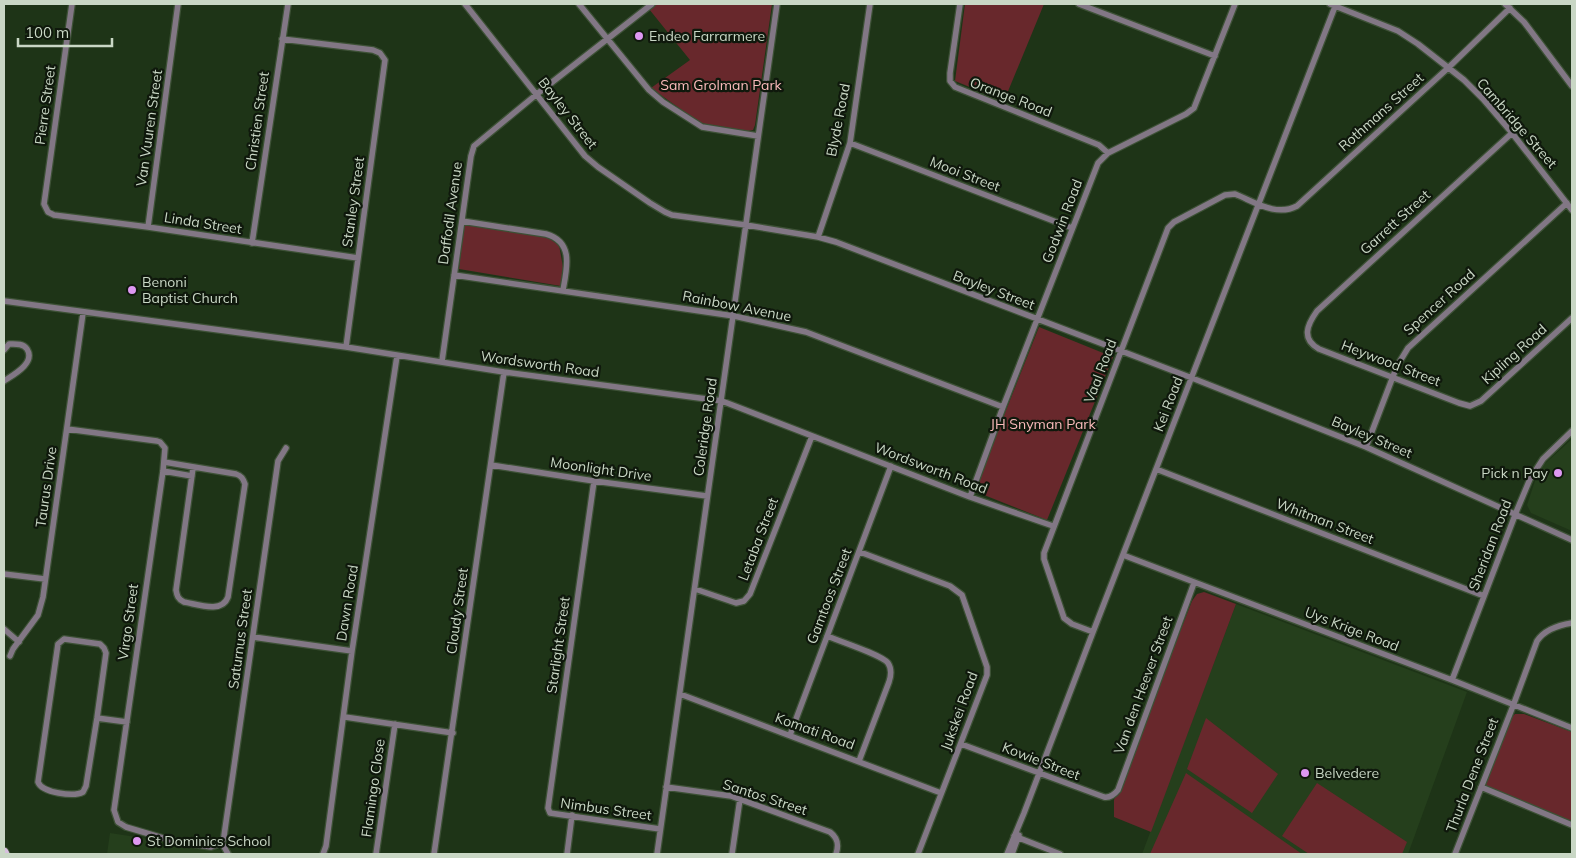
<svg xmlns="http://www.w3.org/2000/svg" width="1576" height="858" viewBox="0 0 1576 858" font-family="Mulish,sans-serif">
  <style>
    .built { fill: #253f1c }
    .green { fill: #68282c }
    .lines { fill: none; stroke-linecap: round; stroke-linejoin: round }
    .minor-casing { stroke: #3d5136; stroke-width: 8 }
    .primary-casing { stroke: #3d5136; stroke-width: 11 }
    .minor { stroke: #827785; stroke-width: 5.5 }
    .primary { stroke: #d7c0de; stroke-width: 9 }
    .poi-dot { fill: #de98f2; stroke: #0f180c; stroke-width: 2 }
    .labels { text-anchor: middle; stroke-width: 4.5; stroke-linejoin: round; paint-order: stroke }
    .poi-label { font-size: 14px; fill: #c9d7c5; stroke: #0f180c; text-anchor: start }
    .park-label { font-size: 14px; fill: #fbbbbb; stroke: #0f180c }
    .street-label { font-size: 14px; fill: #c9d7c5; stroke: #0f180c }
  </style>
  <rect width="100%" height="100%" fill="#1e3417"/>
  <!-- built -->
  <path class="built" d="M1572 439V531L1531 513 1527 505 1539 469Z
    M1236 604 1467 692 1408 854H1142Z
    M110 833 221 850 220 854H107Z"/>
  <!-- green -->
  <path class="green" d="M656 4H772L755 125 753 130 748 131 700 123 651 88 690 60 649 9Z
    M965 4H1044L1004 101 955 81Z
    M464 223 544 235 559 245 563 267 561 286 459 269Z
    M1039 327 1113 357 1047 520 974 491Z
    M1204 592 1236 604 1151 832 1114 817V800L1192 601 1197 594Z
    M1515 714H1524L1572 732V824L1489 789 1485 783 1511 718Z
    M1206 718 1278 774 1252 813 1187 769Z
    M1186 773 1302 854H1150Z
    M1317 783 1407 842 1402 854H1309L1282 836Z"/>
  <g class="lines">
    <defs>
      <path id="minor" d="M72 4 44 204 48 212 54 215 148 227 358 258
        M465 4 585 156 598 167 650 203 665 212 672 215 746 225 818 237 836 242 1192 378 1366 447 1572 540
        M579 4 649 90 663 102 702 127 758 136
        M960 4 950 73V81L955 87 1099 145 1108 153
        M1079 4 1215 56
        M1330 4 1398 31 1418 44 1464 80 1483 99 1512 133 1572 210
        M1505 4 1524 22 1572 86
        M282 39 373 50 380 53 385 60 346 347
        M1512 133 1317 311C1307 325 1301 339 1319 349L1459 403 1470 406 1481 401 1572 318
        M850 143 1072 228
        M462 221 546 234C574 242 567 268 563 290
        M148 227 178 4
        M818 237 850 143 870 4
        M252 243 288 4
        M454 275 734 316 806 332 1003 407
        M4 301 346 347 504 372 722 401 970 497 1053 526
        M4 350 9 344C15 344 23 343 27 349 36 363 13 375 4 381
        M442 361 471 156 474 146 537 94 652 4
        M67 429 157 441 160 442 165 448 163 471 114 810 118 822 126 827 173 841 211 847 222 843 224 836 278 461 286 448
        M1366 447 1397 366 1408 348 1567 203
        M164 462 236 474C242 476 243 479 245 484L228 597C222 614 197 604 184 602 178 599 177 596 176 590L193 468
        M491 465 594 481 707 496
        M1156 469 1484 596
        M163 471 192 476
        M594 481 548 808 550 813 660 829
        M970 497 1003 407 1098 163 1108 153 1186 114 1194 108 1235 4
        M860 552 950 586 962 595 987 667V675L918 854
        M1123 555 1452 680 1572 728
        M4 574 45 579
        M695 589 736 603 744 601 750 594 812 436
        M4 629 19 642
        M1093 632 1072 624 1064 618 1044 559V553L1168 228 1174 222 1225 195 1235 194C1255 202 1276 217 1297 206L1448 68 1510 8
        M827 636C839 641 882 655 888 663 892 669 891 676 889 682L859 761
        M253 637 352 651
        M64 639 100 644 104 648 106 653 97 718 86 786 83 792C74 797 42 793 38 782L58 644Z
        M10 656 13 649 38 615 43 597 83 313
        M1452 680 1517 510 1530 479 1543 459 1572 431
        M680 694 941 793
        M345 717 453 733
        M97 718 127 722
        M790 735 891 466
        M961 744 1104 797C1110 798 1114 795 1118 790L1194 583
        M666 787 731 796 830 832C838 838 839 845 836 854
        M1481 787 1572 825
        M1014 836 1060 854
        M222 843 228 854
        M323 854 326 846 352 651 397 356
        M376 854 395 724
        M434 854 504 372
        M567 854 572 815
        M657 854 777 4
        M732 854 740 799
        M1007 854 1024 813 1093 632 1336 4
        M1012 854 1019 835
        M1455 854 1513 706 1537 641C1545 629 1559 625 1572 623"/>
      <path id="primary" d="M4 852 5 854"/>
    </defs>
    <!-- minor casing -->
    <use href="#minor" class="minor-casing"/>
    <!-- primary casing -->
    <use href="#primary" class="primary-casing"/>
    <!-- minor -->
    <use href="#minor" class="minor"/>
    <!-- primary -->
    <use href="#primary" class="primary"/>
  </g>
  <!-- markers -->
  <g class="poi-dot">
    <circle cx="639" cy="36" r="5"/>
    <circle cx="132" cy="290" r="5"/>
    <circle cx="1558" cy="473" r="5"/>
    <circle cx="1305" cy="773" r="5"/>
    <circle cx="137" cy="841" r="5"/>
  </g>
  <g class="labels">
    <!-- poi labels -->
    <g class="poi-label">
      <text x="649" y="41">Endeo Farrarmere</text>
      <text x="142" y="287">Benoni<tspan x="142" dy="16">Baptist Church</tspan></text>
      <text x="1548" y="478" text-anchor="end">Pick n Pay</text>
      <text x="1315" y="778">Belvedere</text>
      <text x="147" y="846">St Dominics School</text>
    </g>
    <!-- park labels -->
    <g class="park-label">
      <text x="721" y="90">Sam Grolman Park</text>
      <text x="1043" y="429">JH Snyman Park</text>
    </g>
    <!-- street labels -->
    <g class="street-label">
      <text transform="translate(1011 97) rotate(21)" y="5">Orange Road</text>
      <text transform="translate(45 105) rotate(-82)" y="5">Pierre Street</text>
      <text transform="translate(1381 112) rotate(-42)" y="5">Rothmans Street</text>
      <text transform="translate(568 113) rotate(52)" y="5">Bayley Street</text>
      <text transform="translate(838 120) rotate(-79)" y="5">Blyde Road</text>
      <text transform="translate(257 121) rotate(-82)" y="5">Christien Street</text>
      <text transform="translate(1517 123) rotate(49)" y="5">Cambridge Street</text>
      <text transform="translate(149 128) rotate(-82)" y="5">Van Vuuren Street</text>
      <text transform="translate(965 174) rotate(21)" y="5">Mooi Street</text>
      <text transform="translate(353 202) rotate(-82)" y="5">Stanley Street</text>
      <text transform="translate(450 213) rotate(-82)" y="5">Daffodil Avenue</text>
      <text transform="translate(1062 221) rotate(-69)" y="5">Godwin Road</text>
      <text transform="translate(1395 222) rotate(-42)" y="5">Garrett Street</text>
      <text transform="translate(203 223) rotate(9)" y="5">Linda Street</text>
      <text transform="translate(994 290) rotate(21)" y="5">Bayley Street</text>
      <text transform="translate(1439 302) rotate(-42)" y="5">Spencer Road</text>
      <text transform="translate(737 306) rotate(11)" y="5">Rainbow Avenue</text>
      <text transform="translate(1514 354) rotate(-42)" y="5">Kipling Road</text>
      <text transform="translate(1391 363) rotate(21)" y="5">Heywood Street</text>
      <text transform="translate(540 364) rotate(8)" y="5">Wordsworth Road</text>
      <text transform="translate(1100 371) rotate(-69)" y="5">Vaal Road</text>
      <text transform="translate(1168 404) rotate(-69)" y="5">Kei Road</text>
      <text transform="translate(705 427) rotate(-82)" y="5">Coleridge Road</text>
      <text transform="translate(1372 437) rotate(23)" y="5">Bayley Street</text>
      <text transform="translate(931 468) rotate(21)" y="5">Wordsworth Road</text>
      <text transform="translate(601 469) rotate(8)" y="5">Moonlight Drive</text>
      <text transform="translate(46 487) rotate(-82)" y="5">Taurus Drive</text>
      <text transform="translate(1325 521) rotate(21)" y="5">Whitman Street</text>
      <text transform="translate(758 539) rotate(-69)" y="5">Letaba Street</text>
      <text transform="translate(1490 545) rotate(-69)" y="5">Sheridan Road</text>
      <text transform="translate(829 596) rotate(-69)" y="5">Gamtoos Street</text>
      <text transform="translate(347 603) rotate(-81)" y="5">Dawn Road</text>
      <text transform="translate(457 611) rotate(-82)" y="5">Cloudy Street</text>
      <text transform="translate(128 622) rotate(-82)" y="5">Virgo Street</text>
      <text transform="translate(1352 629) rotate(21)" y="5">Uys Krige Road</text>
      <text transform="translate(240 639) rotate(-82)" y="5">Saturnus Street</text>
      <text transform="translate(558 645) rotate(-82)" y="5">Starlight Street</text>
      <text transform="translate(1143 685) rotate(-70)" y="5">Van den Heever Street</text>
      <text transform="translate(959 711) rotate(-70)" y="5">Jukskei Road</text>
      <text transform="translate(815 731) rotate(20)" y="5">Komati Road</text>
      <text transform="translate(1041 761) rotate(21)" y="5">Kowie Street</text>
      <text transform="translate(1472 775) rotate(-69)" y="5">Thurla Dene Street</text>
      <text transform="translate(373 788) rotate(-82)" y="5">Flamingo Close</text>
      <text transform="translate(765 797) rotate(18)" y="5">Santos Street</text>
      <text transform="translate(606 809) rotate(8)" y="5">Nimbus Street</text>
    </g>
  </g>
  <!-- border -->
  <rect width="1576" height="858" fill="none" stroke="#c9d7c5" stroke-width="10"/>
  <!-- scale -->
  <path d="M18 38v8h94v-8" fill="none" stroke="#c9d7c5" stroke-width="2.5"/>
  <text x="25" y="38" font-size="15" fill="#c9d7c5" stroke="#0f180c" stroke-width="4" paint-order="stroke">100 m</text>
</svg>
